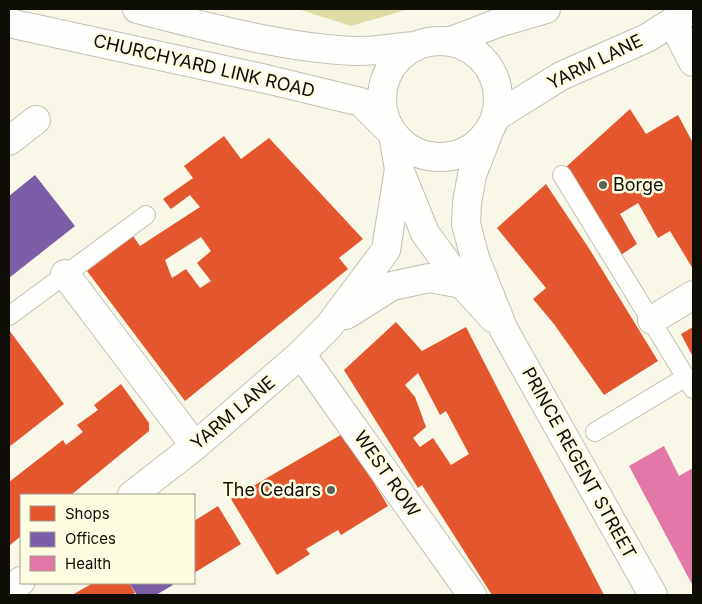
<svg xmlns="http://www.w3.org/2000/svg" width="702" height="604" viewBox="0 0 702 604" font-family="Inter,sans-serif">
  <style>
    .forest { fill: #dfdba5 }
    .shops { fill: #e4572e; fill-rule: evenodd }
    .offices { fill: #7b5ea7 }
    .health { fill: #e377a8 }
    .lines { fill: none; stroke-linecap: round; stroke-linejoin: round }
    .lane-casing { stroke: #c2c1b5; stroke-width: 20 }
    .street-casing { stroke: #c2c1b5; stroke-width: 30 }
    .secondary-casing { stroke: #c2c1b5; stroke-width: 30 }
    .primary-casing { stroke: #c2c1b5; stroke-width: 30 }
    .lane { stroke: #fefefc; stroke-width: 18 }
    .street { stroke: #fefefc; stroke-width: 28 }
    .secondary { stroke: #fefefc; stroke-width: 28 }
    .primary { stroke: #fefefc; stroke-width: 28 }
    .poi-dot { fill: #616055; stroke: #fefde2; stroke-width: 2 }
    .labels { text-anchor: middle; stroke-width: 5; stroke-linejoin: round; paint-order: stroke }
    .street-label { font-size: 18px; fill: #0f0e06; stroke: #fefde2 }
    .poi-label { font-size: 18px; fill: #0f0e06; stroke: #fefde2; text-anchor: start }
  </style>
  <rect width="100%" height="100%" fill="#f8f7e8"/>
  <!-- forest -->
  <path class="forest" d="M298 9H409L351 26Z"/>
  <!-- shops -->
  <path class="shops" d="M630 109 646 134 678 115 693 143V269L670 231 658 238 638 203 620 214 637 244 621 255 566 167Z
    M224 136 241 159 269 138 363 239 339 258 348 269 185 401 87 271 133 236 140 246 200 207 190 195 171 209 163 199 193 178 184 166ZM201 237 211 251 197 263 211 281 200 288 186 269 172 278 165 260Z
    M546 184 590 250 658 361 604 395 554 324 533 299 546 288 497 228Z
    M396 322 422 351 466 327 604 595H492L422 485 418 488 344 370ZM418 373 440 415 446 411 469 454 451 465 433 438 420 447 413 438 426 427 415 397 405 385Z
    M693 327V357L681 334Z
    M9 330 64 404 9 447Z
    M121 384 149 423V431L71 495H21V536L9 546V482L63 440 66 445 83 432 77 425 98 410 94 405Z
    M344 433 388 506 341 535 338 530 306 549 310 554 277 575 231 499Z
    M218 506 241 544 194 573V521Z
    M93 583H129L135 593 131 595H72Z"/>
  <!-- offices -->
  <path class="offices" d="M35 175 75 226 9 278V196Z
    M129 583H171L173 585 156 595H137Z"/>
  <!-- health -->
  <path class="health" d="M664 446 679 476 693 468V586L629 466Z"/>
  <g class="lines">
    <defs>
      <path id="lane" d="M562 175 693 389
        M9 316 146 215
        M595 432 686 377"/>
      <path id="street" d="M673 23 693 62
        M9 141 36 120
        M65 274 195 446
        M346 315 392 286 429 278 462 284
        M652 320 693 295
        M301 354 472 595
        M132 495 195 446 301 354 329 326 386 250 399 169
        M9 591 21 581"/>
      <path id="secondary" d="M451 41 498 23 546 9
        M497 116 561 76 647 38 693 9"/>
      <path id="primary" d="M137 9C207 27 283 48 355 51 375 52 396 47 416 46
        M9 23 266 79 361 102 389 130
        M382 99a58 58 0 1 1 116 0a58 58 0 1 1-116 0Z
        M488 134 472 175 467 203 466 224 475 258 504 330 653 595
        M393 135 399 169 425 233 462 284 493 318"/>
    </defs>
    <!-- lane casing -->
    <use href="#lane" class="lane-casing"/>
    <!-- street casing -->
    <use href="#street" class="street-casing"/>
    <!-- secondary casing -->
    <use href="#secondary" class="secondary-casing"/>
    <!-- primary casing -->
    <use href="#primary" class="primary-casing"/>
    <!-- lane -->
    <use href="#lane" class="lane"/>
    <!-- street -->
    <use href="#street" class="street"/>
    <!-- secondary -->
    <use href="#secondary" class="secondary"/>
    <!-- primary -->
    <use href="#primary" class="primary"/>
  </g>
  <!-- markers -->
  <g class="poi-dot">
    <circle cx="603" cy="185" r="5"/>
    <circle cx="331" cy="490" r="5"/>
  </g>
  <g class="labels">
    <!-- street labels -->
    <g class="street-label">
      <text transform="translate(595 62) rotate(-26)" y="6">YARM LANE</text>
      <text transform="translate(204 66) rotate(13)" y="6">CHURCHYARD LINK ROAD</text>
      <text transform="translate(233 413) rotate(-40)" y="6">YARM LANE</text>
      <text transform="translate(579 463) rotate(61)" y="6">PRINCE REGENT STREET</text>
      <text transform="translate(387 474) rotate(55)" y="6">WEST ROW</text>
    </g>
    <!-- poi labels -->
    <g class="poi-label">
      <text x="613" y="191">Borge</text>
      <text x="321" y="496" text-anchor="end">The Cedars</text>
    </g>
  </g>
  <!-- border -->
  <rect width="702" height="604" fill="none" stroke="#0f0e06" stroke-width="20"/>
  <!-- legend -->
  <rect x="20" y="494" width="175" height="90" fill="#fefde2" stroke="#9e9d8a"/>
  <rect x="30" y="506" width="25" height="15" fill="#e4572e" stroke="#9e9d8a"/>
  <text x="65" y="519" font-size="15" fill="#0f0e06">Shops</text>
  <rect x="30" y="532" width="25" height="15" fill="#7b5ea7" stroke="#9e9d8a"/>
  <text x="65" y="544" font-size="15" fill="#0f0e06">Offices</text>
  <rect x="30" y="556" width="25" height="15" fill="#e377a8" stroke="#9e9d8a"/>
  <text x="65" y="569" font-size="15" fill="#0f0e06">Health</text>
</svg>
